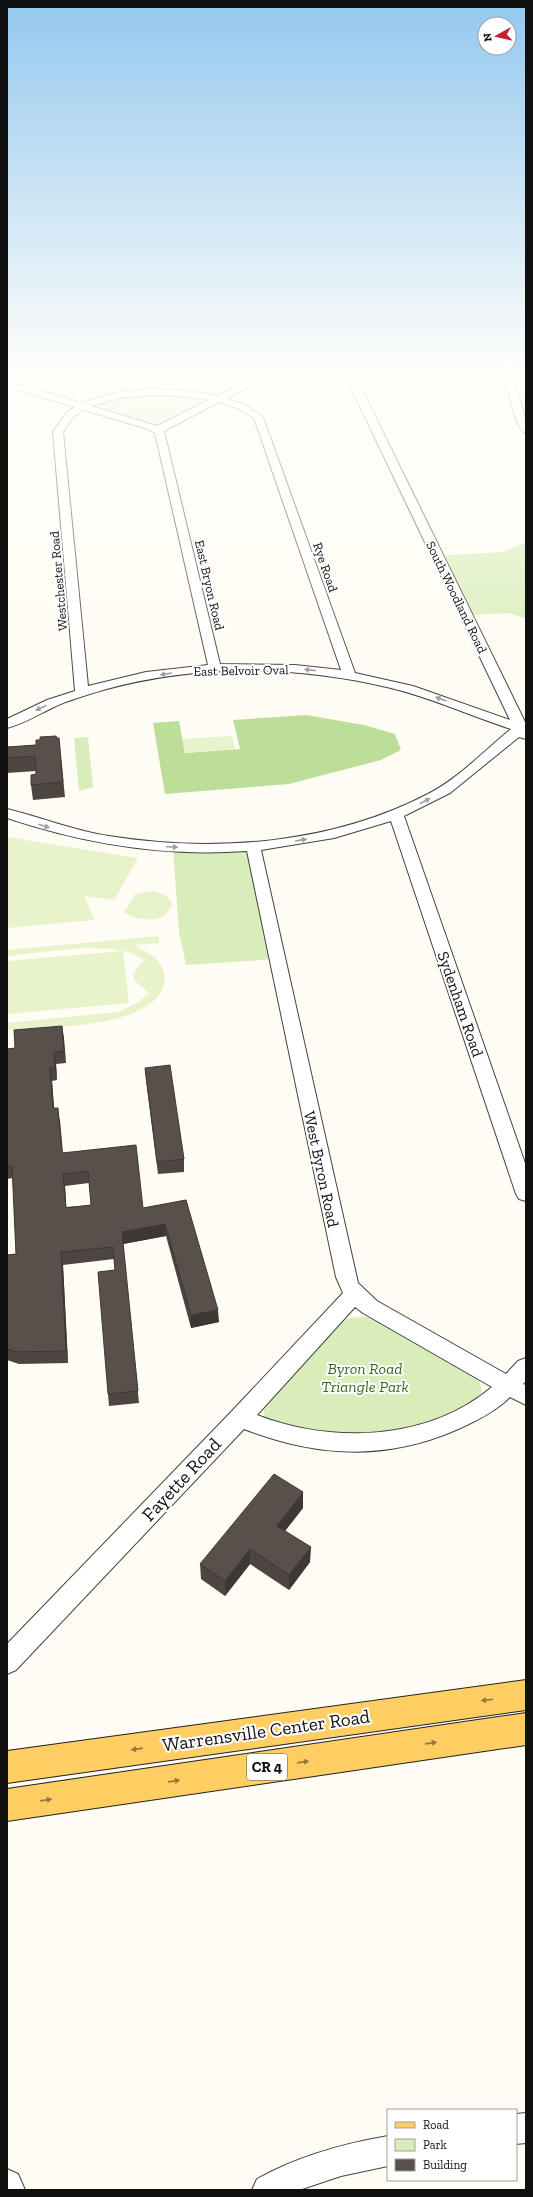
<svg xmlns="http://www.w3.org/2000/svg" width="533" height="2197" viewBox="0 0 533 2197" font-family="'Zilla Slab',serif">
  <style>
    .green { fill: #d8edb9 }
    .forest { fill: #bdde98 }
    .pitch { fill: #e8f3cc }
    .lines { fill: none; stroke-linecap: round; stroke-linejoin: round }
    .minor-casing { stroke: #434343; stroke-width: 2 }
    .major-casing { stroke: #212121; stroke-width: 2 }
    .minor { fill: #fff; fill-rule: evenodd }
    .major { fill: #ffce63; fill-rule: evenodd }
    .wall { fill: #4d4540; fill-rule: evenodd }
    .shaded-wall { fill: #3e3834 }
    .building { fill: #59504b; stroke: #3e3834; fill-rule: evenodd }
    .oneway { fill: #9f9f9f }
    .oneway2 { fill: #93783e }
    .labels { text-anchor: middle; stroke-width: 4; stroke-linejoin: round; paint-order: stroke }
    .far-street-label { font-size: 13px; fill: #101010; stroke: #fff }
    .shield { fill: #fff; stroke: #585858; stroke-width: 1 }
    .shield-label { font-size: 15px; font-weight: bold; fill: #101010 }
    .street-label { font-size: 16px; fill: #101010; stroke: #fff }
    .park-label { font-size: 16px; font-style: italic; fill: #326d1b; stroke: #fff }
    .near-street-label { font-size: 19px; fill: #101010; stroke: #fff }
  </style>
  <rect width="100%" height="100%" fill="#fffcf3"/>
  <!-- green -->
  <path class="green" d="M147 393 221 399 158 430 83 407 95 402Z
    M526 542V619L509 613 466 615 437 556 503 552Z
    M88 737 93 787 79 791 74 738Z
    M253 846 277 959 186 965 179 932 173 847Z
    M367 1317 385 1323 476 1376 480 1383 482 1392C457 1426 379 1437 339 1434 317 1432 294 1427 272 1424L264 1416 263 1406 335 1324 349 1318Z"/>
  <!-- forest -->
  <path class="forest" d="M306 715 364 725 395 734 401 750 381 760 289 784 165 794 153 723 179 721 185 753 240 749 233 720Z"/>
  <!-- pitch -->
  <path class="pitch" d="M232 736 235 749 185 753 182 739Z
    M7 837 138 858 114 900 84 896 95 920 7 928Z
    M154 891C162 894 170 895 172 905 169 910 166 916 160 918 152 922 130 918 124 912L135 894Z
    M159 936V943L135 945C141 951 151 953 157 960 164 968 167 978 163 988 146 1029 46 1027 7 1030V1023L118 1012 137 1003 149 993 134 980 133 974 144 960C116 938 43 953 7 956V950Z
    M123 951 129 1003 7 1014V961Z"/>
  <g class="lines">
    <defs>
      <path id="minor" d="M270 369H281L226 399 244 404 263 417 355 673 413 686 510 720 342 369H352L526 724V739L519 737 450 793 404 816 526 1166V1201L519 1199 516 1194 391 821 334 838 261 850 358 1283 377 1301 506 1374 518 1361 526 1358V1381L523 1384 526 1385V1405L510 1397C495 1412 474 1422 456 1430 384 1461 315 1457 244 1429L16 1670 7 1674V1644L232 1411 343 1293 336 1277 247 851C164 857 85 844 7 818V809C41 817 74 831 109 836 215 853 332 844 428 794 459 778 484 751 511 729 471 716 432 698 391 688 297 665 196 664 103 690 87 695 69 700 54 707 39 714 23 724 7 728V719L47 700 75 691 53 432 66 413 75 407 7 387V381L82 403 118 392 150 389 183 390 217 396ZM150 395 183 396 209 400 157 426 91 406 119 398ZM219 402 237 408 254 418 341 670 295 665 220 664 164 431ZM84 410 148 429 155 433 208 665 146 672 88 686 63 432 73 417ZM355 1307 363 1313 492 1387C428 1441 332 1444 257 1415Z
        M494 369H503C517 387 526 410 526 433 515 430 511 397 507 387 504 381 498 375 494 369Z
        M526 2113V2143L516 2144V2114Z
        M388 2136V2166L341 2176 299 2190H252L257 2179C298 2156 342 2144 388 2136Z
        M7 2169 18 2174 25 2190H7Z"/>
      <path id="major" d="M526 1680V1710L7 1783V1751Z
        M526 1713V1745L7 1821V1789Z"/>
    </defs>
    <!-- minor casing -->
    <use href="#minor" class="minor-casing"/>
    <!-- major casing -->
    <use href="#major" class="major-casing"/>
    <!-- minor -->
    <use href="#minor" class="minor"/>
    <!-- major -->
    <use href="#major" class="major"/>
  </g>
  <!-- wall -->
  <path class="wall" d="M57 738H59L65 797 33 800 31 785 36 774V771L7 773V747L36 745Z
    M62 1026 66 1063 56 1064 57 1080 52 1081 54 1108 60 1120 63 1153 143 1208 186 1200 219 1322 191 1328 166 1236 123 1244 139 1403 109 1406 108 1394 115 1270 114 1259 63 1265 68 1363 19 1364 7 1360V1255L16 1254 13 1178 7 1179V1049L15 1048ZM89 1183 91 1205 66 1207 65 1186Z
    M145 1068 184 1159V1172L158 1174 146 1080Z
    M303 1508 285 1531 310 1562 289 1590 250 1564 225 1596 201 1579 200 1564Z"/>
  <!-- shaded-wall -->
  <path class="shaded-wall" d="M62 1026 64 1038 66 1063 64 1051Z
    M54 1052 56 1064 57 1080 55 1068Z
    M50 1068 52 1081 55 1121 53 1108Z
    M63 1174 65 1186 67 1220 66 1208Z
    M165 1224 166 1236 123 1244 122 1232Z
    M61 1252 63 1265 68 1363 66 1351Z
    M218 1310 219 1322 191 1328V1315Z
    M303 1492V1508L277 1541V1526Z
    M311 1547 310 1562 289 1590V1575Z
    M250 1549V1564L225 1596V1581Z"/>
  <!-- building -->
  <path class="building" d="M56 736 57 738H59L63 782 31 785V775L36 774 35 756 7 758V747L36 745V740H40V737Z
    M62 1026 64 1051 54 1052 55 1068H50L53 1108H58L62 1153 136 1145 143 1208 186 1200 218 1310 191 1315 165 1224 122 1232 138 1391 108 1394 98 1272 115 1270 113 1247 61 1252 66 1351 17 1352 7 1349V1255L16 1254 12 1166H7V1049L15 1048 14 1030ZM88 1171 91 1205 66 1208 63 1174Z
    M170 1065 184 1159 157 1162 145 1068Z
    M274 1474 303 1492 277 1526 311 1547 289 1575 250 1549 225 1581 200 1564Z"/>
  <!-- one-way arrows -->
  <defs><path id="oneway-solid" d="M-6-.8H1V-3.2L6.5 0L1 3.2V.8H-6Z"/></defs>
  <g class="oneway">
    <use href="#oneway-solid" transform="translate(310 670) rotate(-174)"/>
    <use href="#oneway-solid" transform="translate(166 674) rotate(171)"/>
    <use href="#oneway-solid" transform="translate(441 699) rotate(-160)"/>
    <use href="#oneway-solid" transform="translate(41 708) rotate(156)"/>
    <use href="#oneway-solid" transform="translate(425 801) rotate(-27)"/>
    <use href="#oneway-solid" transform="translate(44 826) rotate(17)"/>
    <use href="#oneway-solid" transform="translate(301 840) rotate(-9)"/>
    <use href="#oneway-solid" transform="translate(172 847) rotate(3)"/>
  </g>
  <g class="oneway2">
    <use href="#oneway-solid" transform="translate(487 1700) rotate(173)"/>
    <use href="#oneway-solid" transform="translate(431 1743) rotate(-8)"/>
    <use href="#oneway-solid" transform="translate(137 1749) rotate(172)"/>
    <use href="#oneway-solid" transform="translate(303 1762) rotate(-8)"/>
    <use href="#oneway-solid" transform="translate(174 1781) rotate(-8)"/>
    <use href="#oneway-solid" transform="translate(46 1800) rotate(-8)"/>
  </g>
  <!-- sky -->
  <linearGradient id="sky" x2="0" y2="1"><stop stop-color="#93c8ef"/><stop offset="0.55" stop-color="#fffefa"/><stop offset="1" stop-color="#fffefa" stop-opacity="0"/></linearGradient>
  <rect width="533" height="677" fill="url(#sky)"/>
  <g class="labels">
    <!-- far-street labels -->
    <g class="far-street-label">
      <text transform="translate(326 567) rotate(71)" y="5">Rye Road</text>
      <text transform="translate(58 581) rotate(-95)" y="5">Westchester Road</text>
      <text transform="translate(210 585) rotate(77)" y="5">East Bryon Road</text>
      <text transform="translate(457 597) rotate(64)" y="5">South Woodland Road</text>
      <text transform="translate(241 670) rotate(-1)" y="5">East Belvoir Oval</text>
    </g>
    <!-- shield labels -->
    <rect class="shield" x="247" y="1754" width="40" height="26" rx="3"/>
    <g class="shield-label">
      <text x="267" y="1772">CR 4</text>
    </g>
    <!-- street labels -->
    <g class="street-label">
      <text transform="translate(461 1004) rotate(71)" y="6">Sydenham Road</text>
      <text transform="translate(322 1169) rotate(78)" y="6">West Byron Road</text>
    </g>
    <!-- park labels -->
    <g class="park-label">
      <text x="365" y="1374">Byron Road<tspan x="365" dy="18">Triangle Park</tspan></text>
    </g>
    <!-- near-street labels -->
    <g class="near-street-label">
      <text transform="translate(181 1479) rotate(-47)" y="7">Fayette Road</text>
      <text transform="translate(266 1730) rotate(-8)" y="7">Warrensville Center Road</text>
    </g>
  </g>
  <!-- border -->
  <rect width="533" height="2197" fill="none" stroke="#101010" stroke-width="16"/>
  <!-- legend -->
  <rect x="387" y="2109" width="130" height="72" fill="#ffffff" stroke="#9f9f9f"/>
  <rect x="395" y="2122" width="20" height="6" fill="#ffce63" stroke="#9f9f9f"/>
  <text x="423" y="2129" font-size="12" fill="#101010">Road</text>
  <rect x="395" y="2139" width="20" height="12" fill="#d8edb9" stroke="#9f9f9f"/>
  <text x="423" y="2149" font-size="12" fill="#101010">Park</text>
  <rect x="395" y="2159" width="20" height="12" fill="#59504b" stroke="#9f9f9f"/>
  <text x="423" y="2169" font-size="12" fill="#101010">Building</text>
  <!-- north arrow -->
  <g transform="translate(497 36) rotate(262)"><circle r="19" fill="#ffffff" stroke="#9f9f9f"/>
  <path d="M0-3L7 15L0 10L-7 15Z" fill="#c91f33"/>
  <text y="-6" font-size="11" font-weight="bold" text-anchor="middle" fill="#101010">N</text>
  </g>
</svg>
